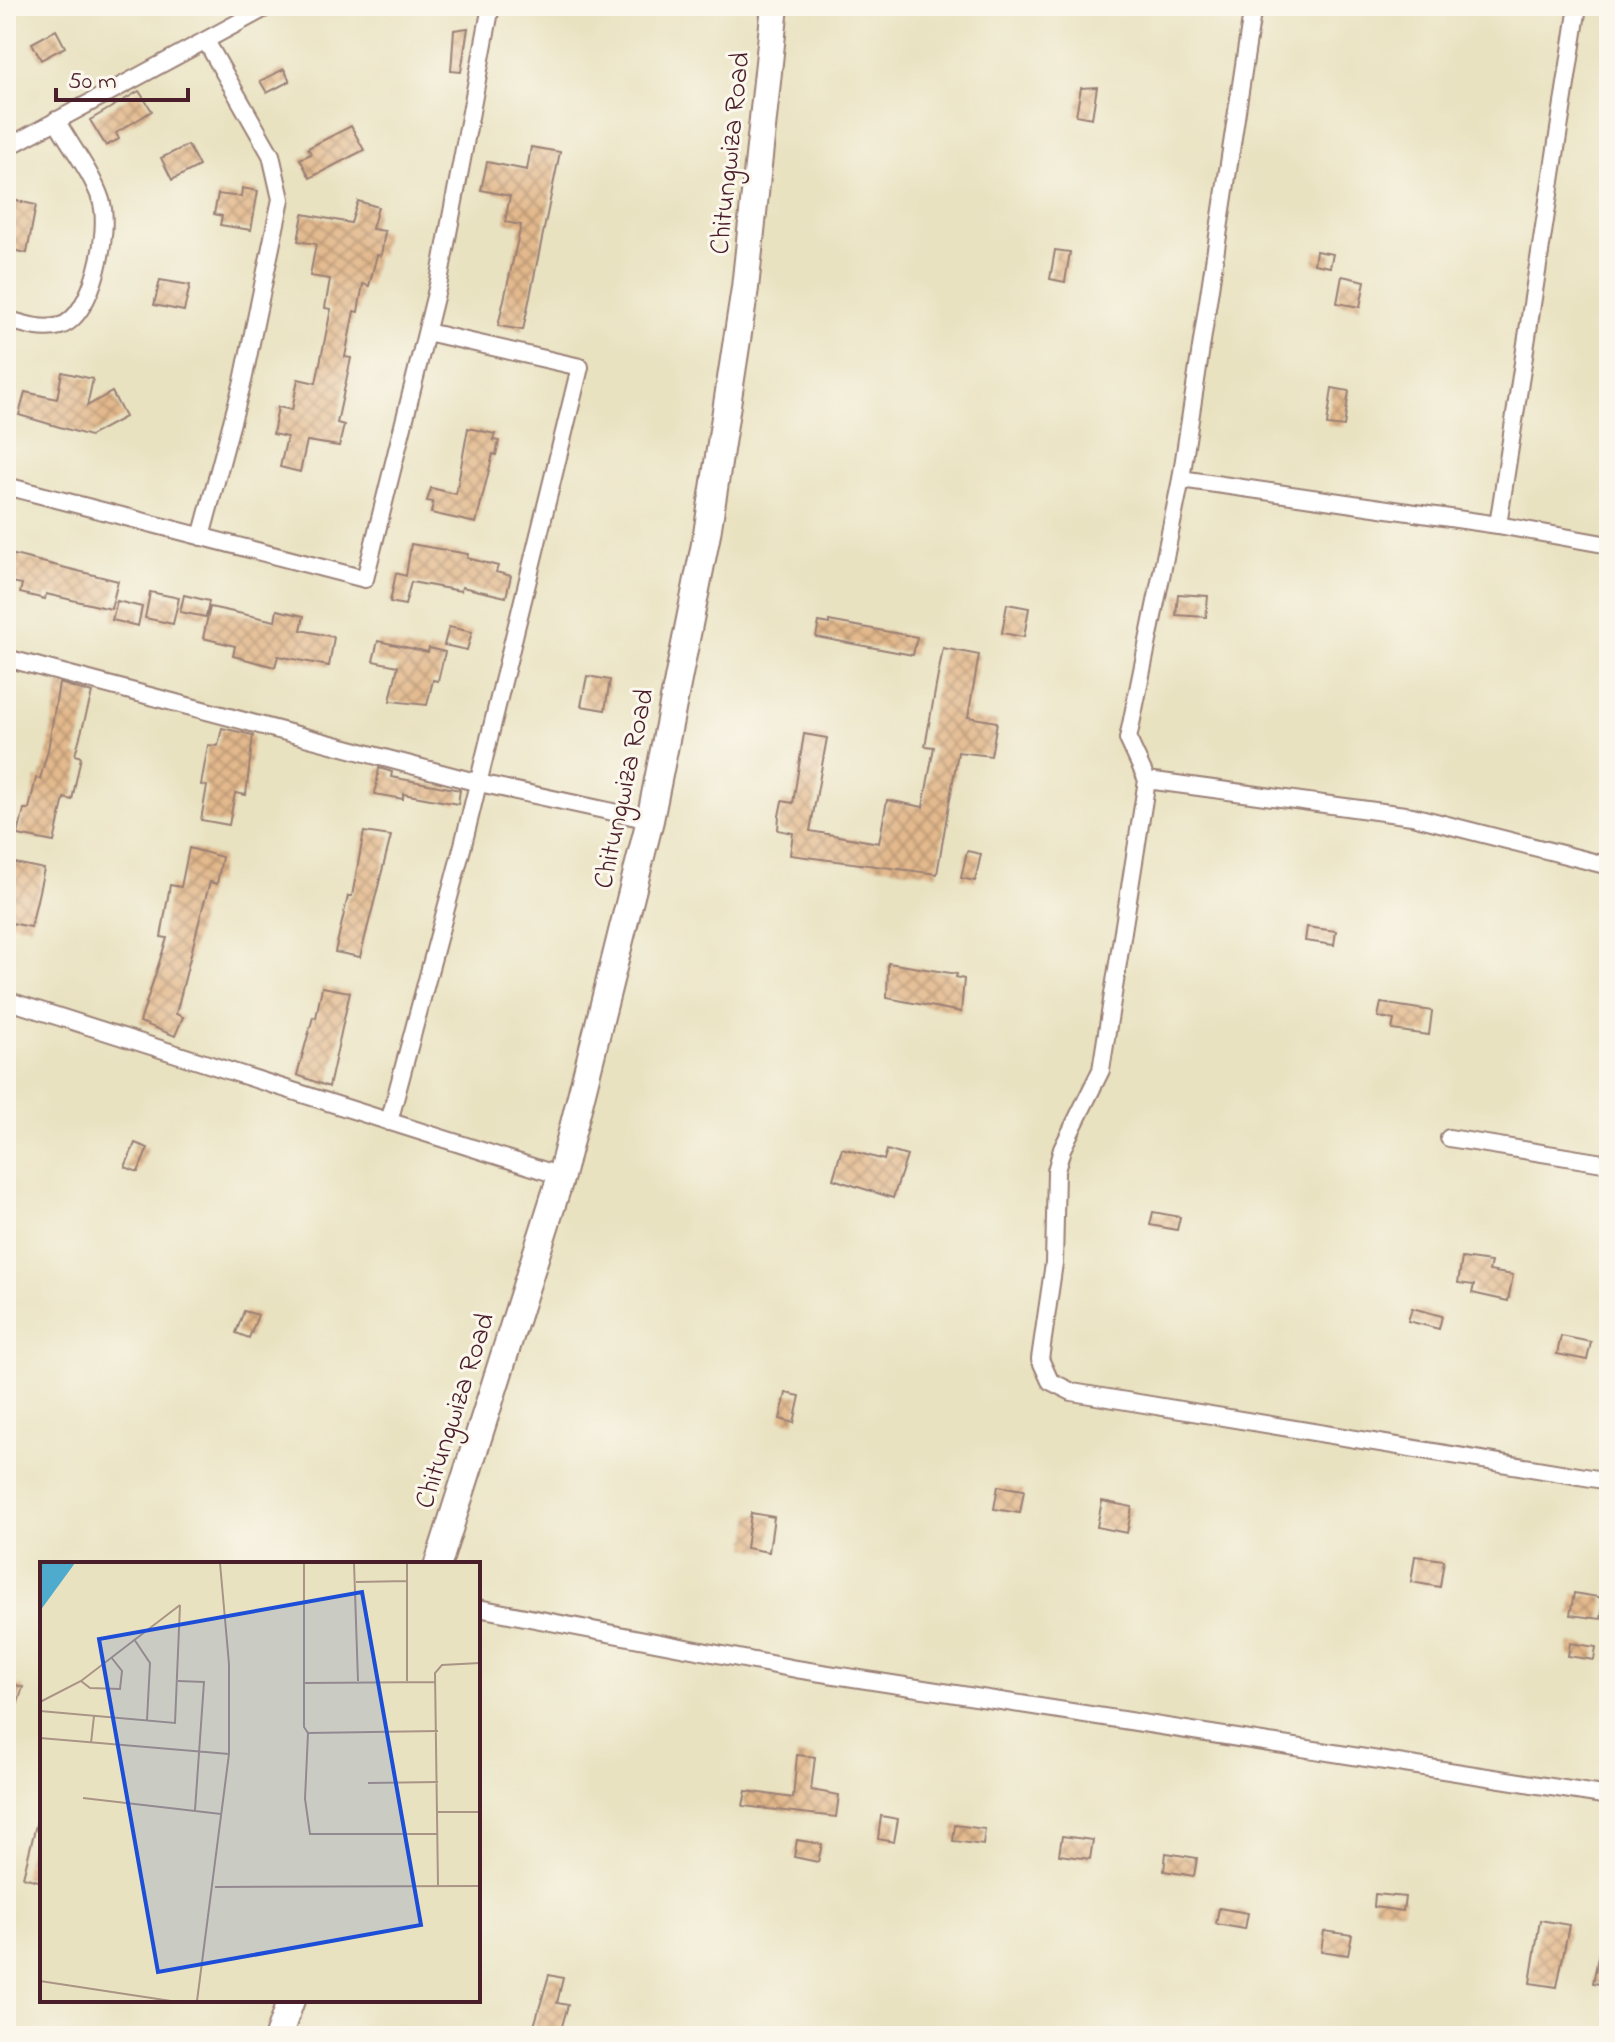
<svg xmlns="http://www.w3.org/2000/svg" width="1615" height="2042" viewBox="0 0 1615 2042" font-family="'Indie Flower',sans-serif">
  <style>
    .building { fill: url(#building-cross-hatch) }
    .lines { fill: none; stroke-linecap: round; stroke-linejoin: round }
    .street-casing { stroke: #9a8076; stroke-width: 20 }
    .primary-casing { stroke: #9a8076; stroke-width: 30 }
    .street { stroke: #fff; stroke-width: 16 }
    .primary { stroke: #fff; stroke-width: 26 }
    .labels { text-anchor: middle; stroke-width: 6; stroke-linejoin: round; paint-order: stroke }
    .street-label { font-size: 28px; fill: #4a1f2b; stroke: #fbf7ec }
    .inset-road { fill: none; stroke: #a99485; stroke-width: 2 }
    .view { fill: #1d4ed8; fill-opacity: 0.15; stroke: #1d4ed8; stroke-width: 4 }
    .inset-edge { fill: none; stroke: #4a1f2b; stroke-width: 4 }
  </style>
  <defs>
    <pattern id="building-cross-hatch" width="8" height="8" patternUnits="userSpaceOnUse" patternTransform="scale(2)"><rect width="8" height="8" fill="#e3b98d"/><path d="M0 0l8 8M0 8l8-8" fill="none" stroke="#ba9673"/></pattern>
  </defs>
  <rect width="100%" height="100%" fill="#fbf7ec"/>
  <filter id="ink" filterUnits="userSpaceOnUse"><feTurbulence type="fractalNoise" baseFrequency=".0125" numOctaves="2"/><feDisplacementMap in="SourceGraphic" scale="16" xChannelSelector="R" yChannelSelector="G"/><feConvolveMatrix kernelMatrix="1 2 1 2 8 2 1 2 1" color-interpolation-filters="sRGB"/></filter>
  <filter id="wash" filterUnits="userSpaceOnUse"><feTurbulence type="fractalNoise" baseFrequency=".006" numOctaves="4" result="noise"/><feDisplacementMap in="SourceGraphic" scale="32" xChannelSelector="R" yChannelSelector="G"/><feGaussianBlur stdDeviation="1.8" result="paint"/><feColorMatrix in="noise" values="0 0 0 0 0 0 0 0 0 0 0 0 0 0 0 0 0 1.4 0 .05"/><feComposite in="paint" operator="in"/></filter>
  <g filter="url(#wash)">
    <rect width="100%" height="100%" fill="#e9e2c1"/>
    <g id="blocks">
      <!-- building -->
      <path class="building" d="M468 28 461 72 451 71 454 30Z
        M56 30 65 47 41 60 32 43Z
        M284 69 290 81 267 93 260 81Z
        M1097 87 1092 118 1076 115 1081 88Z
        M139 91 152 111 116 133 119 139 106 146 90 120Z
        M351 126 364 150 310 178 300 159 311 154 308 148Z
        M188 145 199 166 172 180 161 158Z
        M531 147 560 152 523 330 498 326 521 225 505 222 510 196 481 190 487 162 527 170Z
        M242 188 258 191 251 230 220 225 222 216 214 214 218 194 241 197Z
        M13 200 36 205 27 253 6 249Z
        M358 201 378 207 372 229 385 231 381 256 377 255 369 286 363 284 358 312 354 311 345 357 351 358 337 423 344 425 339 446 307 441 300 472 280 467 287 437 273 434 278 407 292 410 298 379 316 383 331 309 325 308 330 279 310 276 316 244 298 241 303 214 351 223Z
        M1055 250 1070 252 1065 282 1050 279Z
        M1316 251 1333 254 1330 267 1314 264Z
        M1342 276 1365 281 1360 307 1337 303Z
        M160 280 190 285 184 311 154 305Z
        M62 372 93 379 87 406 112 392 125 417 90 436 19 415 25 392 57 399Z
        M1332 388 1349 391 1344 427 1327 425Z
        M468 428 495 434 493 440 499 441 496 455 493 454 476 523 431 513 433 502 427 501 431 488 456 494Z
        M411 544 468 554 467 558 498 566 496 572 511 576 506 597 462 587 461 591 411 582 405 605 390 602 396 573 406 576Z
        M6 553 118 581 111 609 46 594 45 599 20 593 22 584 6 581Z
        M150 592 179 598 173 624 145 618Z
        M1178 594 1208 596 1206 617 1176 615Z
        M184 595 209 601 206 617 180 612Z
        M117 601 142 607 138 626 112 620Z
        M1007 604 1029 608 1024 637 1002 633Z
        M210 607 275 621 277 610 304 616 301 630 334 637 329 666 278 656 275 667 233 656 235 646 203 638Z
        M829 621 917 637 913 655 816 637 819 622 829 624Z
        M449 627 472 632 467 650 444 645Z
        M378 641 428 652 429 648 445 652 438 681 433 680 427 705 390 701 398 666 373 661Z
        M943 648 979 655 968 717 997 722 991 756 958 752 937 874 790 855 793 833 778 830 779 816 782 801 793 803 804 734 827 738 810 831 879 843 887 800 923 807 934 747 925 746Z
        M587 676 610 680 605 710 581 706Z
        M59 683 92 693 75 755 81 757 72 800 64 798 54 842 18 835 24 809H29L36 778 40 779 48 750Z
        M222 728 253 735 246 795 235 793 229 825 201 820 207 786 201 785 208 745 218 746Z
        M379 768 392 772 391 777 460 790 458 804 403 794V799L375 794Z
        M364 832 391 836 360 957 335 952 348 896H352Z
        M189 848 222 857 217 884 210 882 202 910 176 1014 183 1017 175 1036 140 1022 167 938 161 937 170 885 181 887Z
        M967 851 981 854 975 881 961 878Z
        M10 862 44 869 31 927 6 922Z
        M1307 927 1336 931 1334 945 1305 941Z
        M888 963 957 974 956 977 964 979 961 1012 887 998Z
        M322 987 350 992 329 1087 297 1075 313 1017 316 1018Z
        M1381 1003 1432 1011 1429 1035 1392 1030 1394 1020 1378 1017Z
        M135 1143 148 1148 138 1172 125 1167Z
        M842 1148 884 1160 887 1150 907 1156 893 1198 833 1179Z
        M1153 1212 1180 1217 1177 1230 1150 1225Z
        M1462 1258 1491 1262 1489 1271 1513 1275 1508 1301 1472 1293 1474 1285 1458 1283Z
        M1412 1308 1442 1316 1439 1329 1408 1321Z
        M244 1311 258 1315 249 1338 236 1333Z
        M1561 1336 1591 1342 1587 1360 1557 1354Z
        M786 1393 800 1396 794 1423 780 1419Z
        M998 1486 1024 1490 1020 1513 994 1509Z
        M1102 1501 1132 1507 1127 1533 1097 1527Z
        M751 1513 774 1517 769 1552 746 1548Z
        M1415 1556 1444 1560 1440 1587 1411 1582Z
        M1574 1593 1604 1598 1601 1619 1570 1615Z
        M1570 1643 1596 1647 1594 1660 1568 1656Z
        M6 1682 23 1687 9 1731H6Z
        M797 1755 815 1757 811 1790 839 1795 836 1817 743 1806 746 1791 793 1798Z
        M881 1816 898 1819 894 1842 878 1839Z
        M37 1821 42 1822V1882L23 1877Z
        M955 1825 985 1829 983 1845 953 1841Z
        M1062 1836 1093 1840 1090 1859 1059 1855Z
        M797 1840 822 1844 818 1862 794 1857Z
        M1166 1853 1197 1858 1194 1876 1164 1871Z
        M1375 1894 1405 1897 1403 1911 1374 1907Z
        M1219 1908 1248 1913 1245 1929 1216 1924Z
        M1540 1920 1569 1925 1557 1987 1530 1983Z
        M1324 1931 1352 1935 1348 1955 1321 1951Z
        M1602 1936 1609 1937 1607 1985 1593 1983Z
        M549 1975 563 1978 557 2003 568 2005 560 2033 534 2026Z"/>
    </g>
  </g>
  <g filter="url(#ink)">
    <use href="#blocks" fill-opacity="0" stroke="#9a8076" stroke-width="2"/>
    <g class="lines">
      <defs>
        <path id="street" d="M1253 6 1181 479 1128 739 1147 780 1412 816 1609 866
          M6 148 269 6
          M6 319C23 324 42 331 60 326 93 317 111 229 101 200 92 173 70 145 56 120
          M1181 479 1498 525 1609 545
          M6 486 365 579 439 281 491 6
          M1498 525 1578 6
          M201 537 243 381 281 199 271 155 206 41
          M6 658 479 783 650 820
          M1147 780 1101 1070 1062 1149 1056 1171 1054 1263 1040 1359 1050 1381 1072 1392 1609 1481
          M6 1000 561 1176
          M389 1122 463 845 580 367 427 332
          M1449 1138 1609 1164
          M478 1608 796 1669 1609 1796"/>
        <path id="primary" d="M438 1564 561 1176 650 820 707 534 745 288 775 6
          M278 2036 291 2000"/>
      </defs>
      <!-- street casing -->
      <use href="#street" class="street-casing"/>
      <!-- primary casing -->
      <use href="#primary" class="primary-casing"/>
      <!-- street -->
      <use href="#street" class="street"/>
      <!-- primary -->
      <use href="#primary" class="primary"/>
    </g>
  </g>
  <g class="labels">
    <!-- street labels -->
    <g class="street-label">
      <text transform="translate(728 153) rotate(-84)" y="10">Chitungwiza Road</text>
      <text transform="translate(622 788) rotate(-78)" y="10">Chitungwiza Road</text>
      <text transform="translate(453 1410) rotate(-72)" y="10">Chitungwiza Road</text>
    </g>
  </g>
  <!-- overview -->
  <g transform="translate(40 1562)">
    <rect width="440" height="440" fill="#e9e2c1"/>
    <path d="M2 1H35L0 49V4Z" fill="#4fabcd"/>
    <path class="inset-road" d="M264 1V165L268 171 398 169M314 1 318 119M367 1V119M316 20 367 19M94 77 110 101 107 158M41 119 50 126 80 127 82 109 71 95M138 119 164 120 155 248M265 121 395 120M0 140 41 119 140 43M0 149 135 161 140 43M268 171 265 237 270 272H398M0 176 189 192M51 181 54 154M328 221 398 220M43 236 181 252M398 250H440M398 323 395 111 402 103 440 101M175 325 440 324M0 419 131 439M157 439 189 192V102L180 1"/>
    <path class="view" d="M322 30 381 363 118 410 59 77Z"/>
    <rect width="440" height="440" class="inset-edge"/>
  </g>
  <!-- margin -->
  <rect width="1615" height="2042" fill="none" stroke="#fbf7ec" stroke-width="32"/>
  <!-- scale -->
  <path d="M56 88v12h132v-12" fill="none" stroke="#4a1f2b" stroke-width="4"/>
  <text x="68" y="88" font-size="24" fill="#4a1f2b" stroke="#fbf7ec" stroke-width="6" paint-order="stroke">50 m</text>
</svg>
